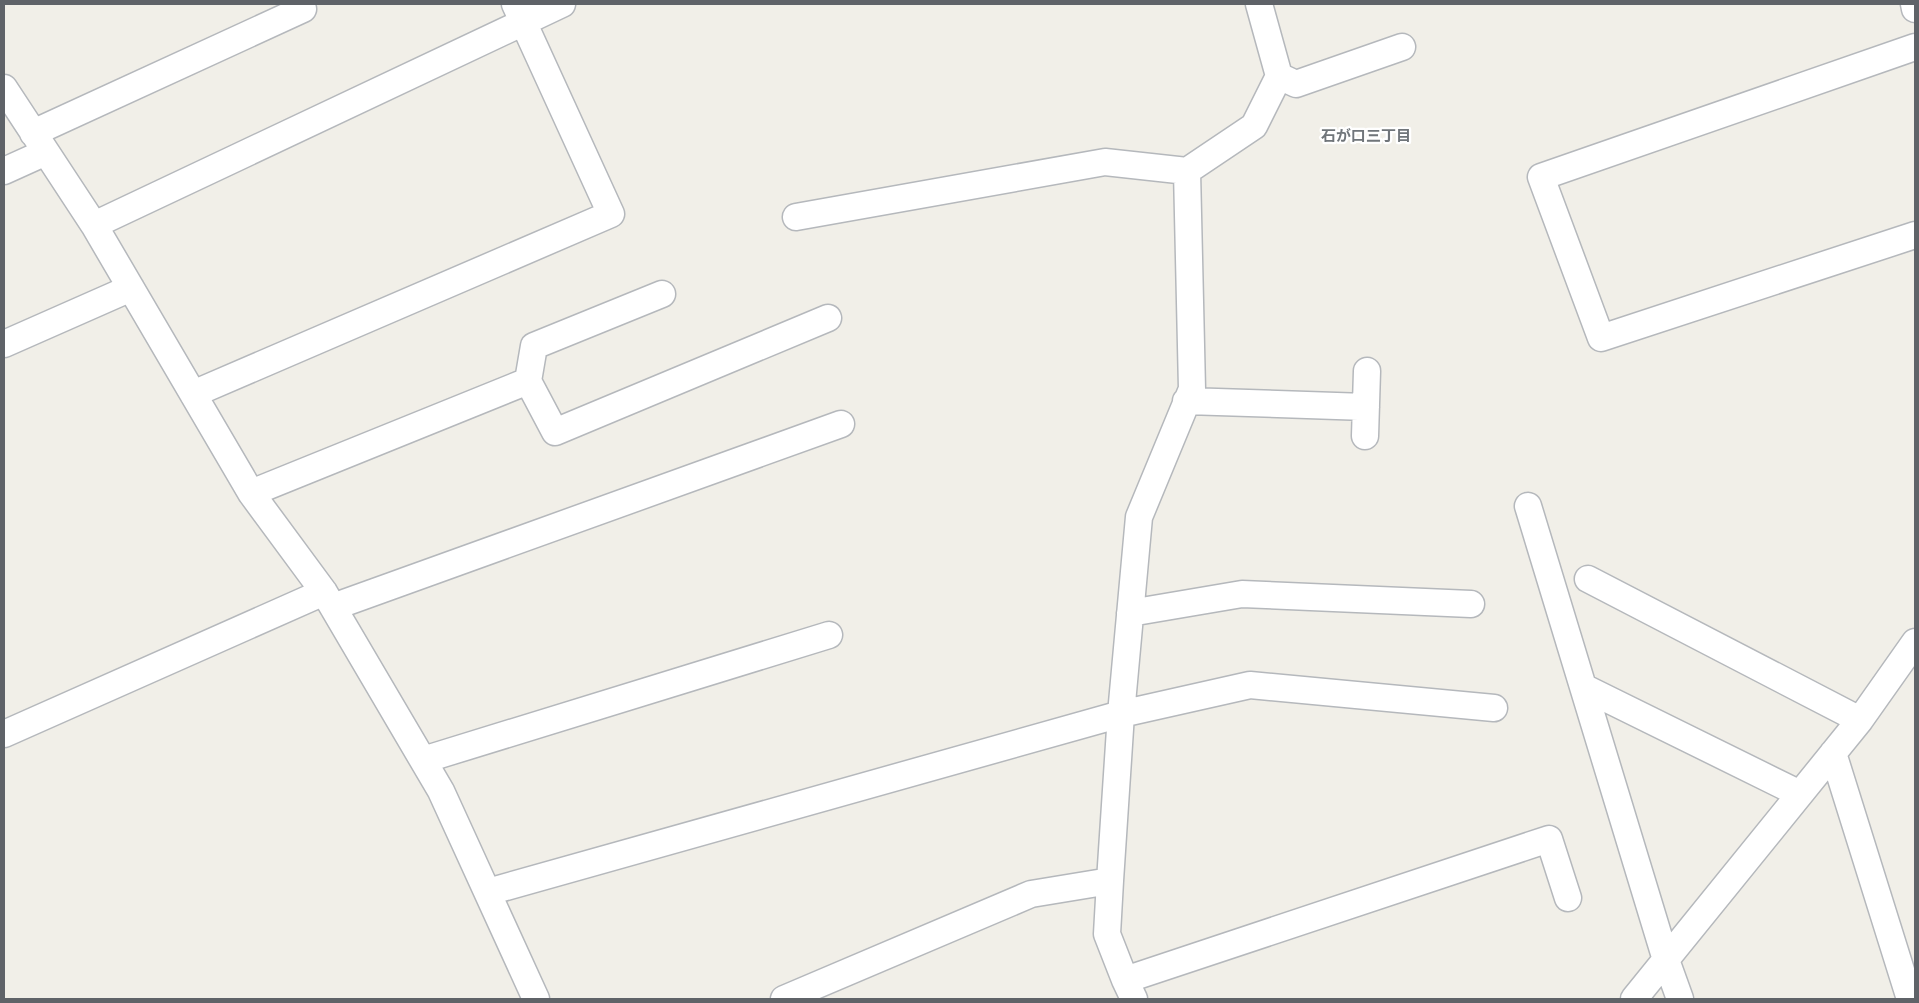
<svg xmlns="http://www.w3.org/2000/svg" width="1919" height="1003" viewBox="0 0 1919 1003" font-family="'Roboto Condensed','Noto Sans JP',sans-serif">
  <style>
    .lines { fill: none; stroke-linecap: round; stroke-linejoin: round }
    .street-casing { stroke: #b5b8bc; stroke-width: 29 }
    .street { stroke: #fff; stroke-width: 26 }
    .labels { text-anchor: middle; stroke-width: 4.5; stroke-linejoin: round; paint-order: stroke }
    .neighbourhood-label { font-size: 15px; font-weight: bold; fill: #70757a; stroke: #fff }
  </style>
  <rect width="100%" height="100%" fill="#f1efe8"/>
  <g class="lines">
    <defs>
      <path id="street" d="M1914 4 1915 9
        M1915 47 1541 177 1601 338 1915 235
        M1279 76 1296 84 1402 47
        M4 88 94 225 251 493 324 592 441 791 536 999
        M33 133 303 9
        M4 171 46 152
        M796 217 1105 162 1187 171
        M94 225 562 4
        M4 344 131 288
        M528 381 555 432 828 318
        M193 394 611 214 515 4
        M1186 401 1366 407
        M1365 436 1367 371
        M251 493 528 381 534 346 662 294
        M1528 506 1666 960 1680 999
        M1588 579 1860 720
        M333 607 841 424
        M1130 613 1242 594 1471 604
        M1583 687 1800 794
        M4 734 324 592
        M1833 753 1910 999
        M423 760 829 635
        M1110 881 1107 934 1125 980 1134 999
        M488 892 1121 714 1250 685 1494 708
        M1125 980 1549 839 1568 898
        M784 999 1031 894 1110 881 1121 714 1139 517 1192 389 1187 171 1254 126 1279 76 1259 4
        M1634 999 1860 720 1915 642"/>
    </defs>
    <!-- street casing -->
    <use href="#street" class="street-casing"/>
    <!-- street -->
    <use href="#street" class="street"/>
  </g>
  <g class="labels">
    <!-- neighbourhood labels -->
    <g class="neighbourhood-label">
      <text x="1366" y="141">石が口三丁目</text>
    </g>
  </g>
  <!-- border -->
  <rect width="1919" height="1003" fill="none" stroke="#5f6368" stroke-width="10"/>
</svg>
